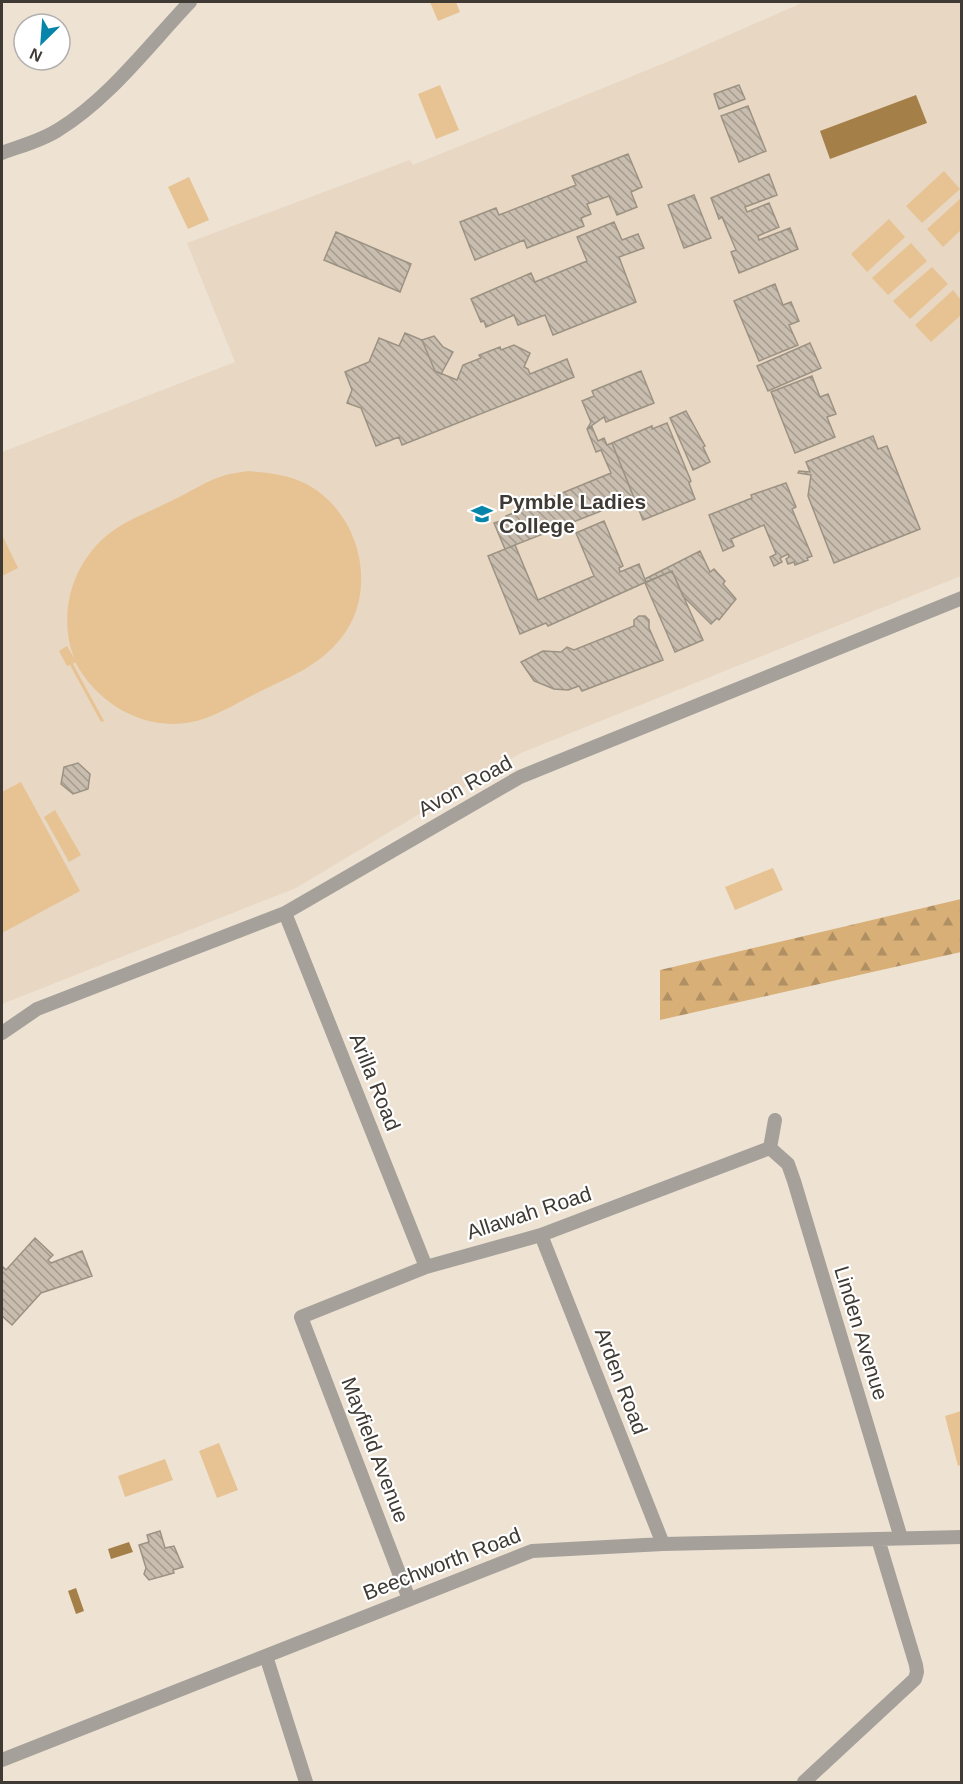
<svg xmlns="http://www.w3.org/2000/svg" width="963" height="1784" viewBox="0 0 963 1784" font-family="Arial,sans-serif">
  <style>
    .built { fill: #e8d7c2 }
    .green { fill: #e7c393 }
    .forest { fill: url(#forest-firs) }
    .water { fill: #a57f48 }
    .building { fill: url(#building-back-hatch); stroke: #9c9283; stroke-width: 1.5 }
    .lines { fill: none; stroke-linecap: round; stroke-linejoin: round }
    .minor { stroke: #a5a09a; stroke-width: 14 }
    .labels { text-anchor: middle; stroke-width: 4.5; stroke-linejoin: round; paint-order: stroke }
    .poi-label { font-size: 21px; font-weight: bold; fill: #3f3a34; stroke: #fff; text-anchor: start }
    .street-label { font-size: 21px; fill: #3f3a34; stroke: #fff }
  </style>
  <defs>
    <pattern id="forest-firs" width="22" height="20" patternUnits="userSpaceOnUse" patternTransform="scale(1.5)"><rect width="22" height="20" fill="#d7af77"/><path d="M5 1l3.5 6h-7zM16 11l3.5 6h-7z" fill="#b08f62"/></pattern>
    <pattern id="building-back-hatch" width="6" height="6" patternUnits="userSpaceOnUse" patternTransform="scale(1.5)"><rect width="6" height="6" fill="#c8bdae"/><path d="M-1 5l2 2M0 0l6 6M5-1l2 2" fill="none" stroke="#a49b8e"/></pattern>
  </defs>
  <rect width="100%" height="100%" fill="#eee2d3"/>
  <!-- built -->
  <path class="built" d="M804 2H961V576L521 753 296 888 2 1004V452L235 362 187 243 410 160 413 165 672 60Z"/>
  <!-- green -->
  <path class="green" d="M430 2H456L460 12 438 21Z
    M440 85 459 130 436 139 418 94Z
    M944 171 960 189 922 223 906 206Z
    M189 177 209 220 188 229 168 187Z
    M961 198V230L943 247 927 229Z
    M889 219 905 237 867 272 851 254Z
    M911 243 927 261 888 295 872 278Z
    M932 267 948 284 910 319 893 301Z
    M953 290 961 300V315L931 342 915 325Z
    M249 471C267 473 285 474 302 482 359 508 380 588 342 637 320 665 294 675 263 690 244 699 225 711 206 718 153 737 100 708 75 662L73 664 104 721 101 722 70 665 67 666 59 651 67 646 74 658C56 610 75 555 117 528 134 517 154 510 171 501 189 493 207 480 226 475 233 473 241 472 249 471Z
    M2 535 18 568 2 576Z
    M21 782 80 891 2 933V792Z
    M55 810 81 855 69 862 44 817Z
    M773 868 783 890 735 910 725 887Z
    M961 1411V1465L958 1466 945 1416Z
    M219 1443 238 1490 217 1498 199 1451Z
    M165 1459 173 1480 125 1497 118 1476Z"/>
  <!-- forest -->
  <path class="forest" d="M961 899V952L660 1020V970Z"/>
  <!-- water -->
  <path class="water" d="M916 95 927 123 830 159 820 131Z
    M129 1542 133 1552 111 1559 108 1549Z
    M76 1588 84 1611 76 1614 68 1591Z"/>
  <!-- building -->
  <path class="building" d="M739 85 745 99 719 109 714 94Z
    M748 106 766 151 739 162 721 116Z
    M628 154 642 187 631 192 637 207 617 215 609 196 587 204 591 214 581 218 584 226 527 248 524 240 475 260 460 222 496 208 499 215 576 185 572 176Z
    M769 174 777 195 745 207 747 212 769 203 779 227 758 236 759 240 790 228 798 249 739 273 731 252 736 250 722 217 719 219 711 198Z
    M694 195 711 238 684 248 668 205Z
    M614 222 622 240 638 234 644 248 619 257 636 302 553 335 545 315 518 325 514 315 486 327 484 321 481 322 471 299 531 273 535 282 587 261 577 237Z
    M336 232 411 264 400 292 324 260Z
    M775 284 783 305 791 302 799 321 789 325 798 345 759 361 734 301Z
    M405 333 422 340 435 371 457 380 463 365 481 358 479 355 500 347 501 350 514 345 530 353 524 367 528 369 530 374 567 359 574 377 402 445 399 437 376 446 361 408 347 403 352 390 345 372 369 362 379 338 399 346Z
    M434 336 443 347 453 352 441 374 435 371 422 340Z
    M810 343 821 368 768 391 757 366Z
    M641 371 654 403 606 422 604 417 587 429 591 422 582 401 594 396 592 391Z
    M812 376 820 397 828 394 836 414 827 417 835 437 795 453 771 392Z
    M686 411 705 446 703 447 710 462 693 470 670 418Z
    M667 423 691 481 689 483 695 499 643 520 612 443 652 426V429Z
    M592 427 598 441 604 438 607 445 612 443 634 498 505 549 494 523 507 519 506 516 611 473 601 450 596 452 587 429Z
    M873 436 878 449 887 446 920 529 834 563 808 496 811 475 798 473 799 471 810 472 806 462Z
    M786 483 796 507 792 509 812 556 807 558 808 560 795 565 794 562 788 564 786 559 789 557 788 554 780 558 782 562 774 566 770 557 776 554 764 525 731 539 734 546 723 551 709 515 752 498 751 495Z
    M604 521 623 566 619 568 620 572 639 564 646 582 548 626 546 623 520 634 488 556 515 545 538 600 594 576 576 533Z
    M700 551 710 572 714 569 725 581 723 584 736 599 719 620 717 618 711 624 683 596 672 571 646 582 645 579Z
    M672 571 703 640 675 652 645 583Z
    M639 616H645L649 620V628L663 660 582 691 579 686 568 690 554 689 534 681 521 662 543 651 561 652 567 647 574 650 634 626V620Z
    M78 763 90 774 88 789 73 794 61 784 64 767Z
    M35 1238 53 1255 48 1260 51 1263 82 1251 92 1276 41 1293 12 1325 2 1316V1266L6 1270Z
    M160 1531 165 1548 174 1546 183 1567 173 1570 174 1573 149 1580 144 1574 146 1568 139 1545 149 1542 147 1535Z"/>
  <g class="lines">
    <!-- minor -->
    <path class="minor" d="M2 153C20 146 41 141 58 130 109 99 149 45 190 2
      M285 913 426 1267
      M2 1033 37 1009 285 913 520 777 962 598
      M770 1148 788 1164 794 1181 901 1538
      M770 1148 775 1120
      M541 1235 663 1544
      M409 1599 301 1317 426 1267 541 1235 770 1148
      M266 1656 306 1782
      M2 1760 532 1551 663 1544 962 1537
      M804 1782 915 1679 917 1672 916 1665 878 1539"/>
  </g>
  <!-- icons -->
  <defs>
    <symbol id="school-bare" viewBox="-9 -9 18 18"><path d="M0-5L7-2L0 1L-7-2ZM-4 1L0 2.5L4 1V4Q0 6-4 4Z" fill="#0585a9" stroke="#fff" stroke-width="2.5" paint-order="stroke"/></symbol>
  </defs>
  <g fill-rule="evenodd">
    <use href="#school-bare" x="467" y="499" width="30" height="30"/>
  </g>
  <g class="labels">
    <!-- poi labels -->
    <g class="poi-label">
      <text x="499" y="509">Pymble Ladies<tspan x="499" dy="24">College</tspan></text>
    </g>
    <!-- street labels -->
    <g class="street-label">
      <text transform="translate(465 786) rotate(-29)" y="7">Avon Road</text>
      <text transform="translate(375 1082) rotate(68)" y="7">Arilla Road</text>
      <text transform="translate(529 1213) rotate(-18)" y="7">Allawah Road</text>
      <text transform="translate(861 1333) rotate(73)" y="7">Linden Avenue</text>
      <text transform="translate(621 1381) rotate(69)" y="7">Arden Road</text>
      <text transform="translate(375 1450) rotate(69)" y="7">Mayfield Avenue</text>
      <text transform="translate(442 1564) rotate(-21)" y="7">Beechworth Road</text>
    </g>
  </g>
  <!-- border -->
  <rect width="963" height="1784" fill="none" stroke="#3f3a34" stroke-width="6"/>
  <!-- north arrow -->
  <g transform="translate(42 42) rotate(205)"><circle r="28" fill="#ffffff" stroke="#b2b0ae" stroke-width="1.5"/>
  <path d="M0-4.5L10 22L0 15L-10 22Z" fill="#0585a9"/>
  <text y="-9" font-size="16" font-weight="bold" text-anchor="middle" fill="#3f3a34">N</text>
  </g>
</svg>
